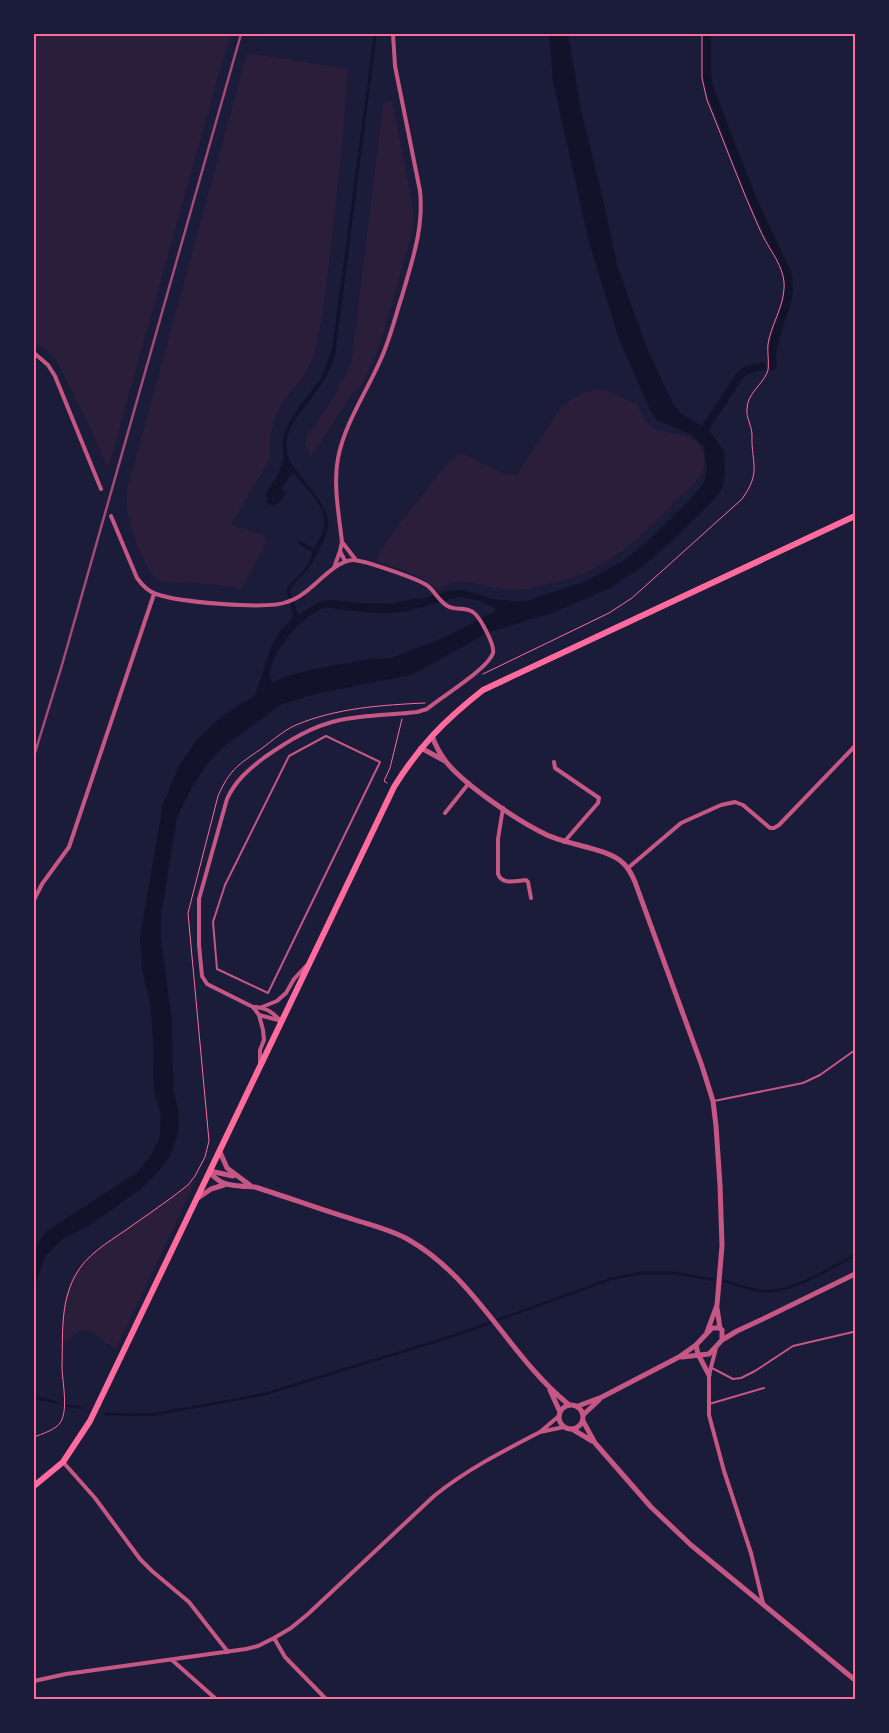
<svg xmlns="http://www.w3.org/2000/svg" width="889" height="1733" viewBox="0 0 889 1733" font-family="'IBM Plex Serif',serif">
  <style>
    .green { fill: #2a1e3b }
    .water { fill: #12122b; fill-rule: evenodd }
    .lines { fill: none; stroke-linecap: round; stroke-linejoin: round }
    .stream { stroke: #12122b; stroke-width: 2.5 }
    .canal { stroke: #12122b; stroke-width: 8 }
    .path { stroke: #ff6b9d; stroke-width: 1 }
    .service { stroke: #c65784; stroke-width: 2 }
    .minor { stroke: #c65784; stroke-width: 4 }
    .tertiary { stroke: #c65784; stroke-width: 5 }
    .primary { stroke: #ff6b9d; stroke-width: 6 }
    .rail { stroke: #a44b75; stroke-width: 2.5 }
    .neatline { fill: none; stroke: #ff6b9d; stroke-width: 2 }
  </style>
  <rect width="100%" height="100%" fill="#1b1b3a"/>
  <!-- green -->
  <path class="green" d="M34 34H232L224 56 203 130 109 466 106 465 90 427 56 360 45 349 34 343Z
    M247 53 348 69 342 146 329 264 323 311 314 356 305 374 280 406 274 421 270 437V459L232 523V525L264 535 266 543 242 589C227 586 212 584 196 583 185 582 168 585 158 579 144 571 131 529 128 513 126 506 127 498 127 490Z
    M392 101 412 202 414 218 412 233 384 331 374 360 360 388 352 394 311 457 305 444 307 436 333 398 348 371 352 357 383 105 385 102Z
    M596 389 606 390 638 405C641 414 646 424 656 429 673 437 700 430 704 458 707 477 686 491 674 503 647 532 612 564 574 577 567 580 559 581 552 583 539 587 525 590 511 590 484 589 464 572 438 589L417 575 376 561 388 539 443 468 456 455 463 454C478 460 501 477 517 474L559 410C570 399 581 392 596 389Z
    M196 1180 116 1349C90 1335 88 1316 63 1347L62 1325 64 1301 71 1280 81 1264 91 1254 122 1230Z"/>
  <!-- water -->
  <path class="water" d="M374 34H376L375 48 335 355C330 371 322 384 312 397 298 416 278 435 290 461 299 477 333 509 328 528 325 540 318 553 312 563 306 574 294 580 290 590L298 615 321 601 331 600 361 603 393 604 411 599 425 598 448 591 463 590 493 599 523 602 584 582 623 561 648 541 690 500 704 483 707 470 704 447 690 434 657 420 651 412 619 339 589 242 553 81 549 34H568L581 110 601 191 618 268 646 346 672 402 681 413 710 432 724 451 725 474 723 486 716 498 673 540 644 565 608 589 552 613 489 632 411 675 319 693 282 704 222 748 207 764 191 789 177 817 161 915V938L172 1022 173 1090 179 1113 178 1133 170 1156 158 1172 141 1189 90 1225 62 1239 45 1257 34 1288V1247L48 1230 138 1172 151 1155 160 1137 161 1114 154 1092 153 1037 150 1002 142 969 140 937 163 804 179 766 196 741 218 720 237 706 255 696 271 647 280 631 293 618 287 590 288 587C297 576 311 567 312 552L297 543 299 540 314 549C318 541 323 534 324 526 327 507 307 489 295 475L291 474 281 489 286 492 280 502 272 506 266 502 267 500 266 493 277 476 284 459 282 443 286 428 295 413 321 378 332 350ZM461 597 479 601 495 608V612L481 618 448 636 391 658 370 659 309 670 282 678 272 683C259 663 305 611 325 608 331 607 338 609 344 610 359 611 375 614 390 613 415 612 436 601 461 597Z"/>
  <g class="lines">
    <!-- stream -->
    <path class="stream" d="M724 1281C739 1285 758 1293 773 1291 802 1287 830 1268 855 1255
      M34 1397 58 1403
      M65 1405 81 1408
      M106 1414 151 1415 265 1394 456 1335 611 1279 641 1273H675L714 1280"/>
    <!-- canal -->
    <path class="canal" d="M707 34V75L710 90 752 198 788 275 789 290 787 302 776 336 772 352 773 366
      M702 433 741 374 747 370 762 366"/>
    <!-- path -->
    <path class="path" d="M483 674 609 613 632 598 742 499C762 471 751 464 752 435 752 426 746 418 747 409 747 394 761 386 767 373 770 368 767 351 768 344 771 325 783 308 784 289 786 267 768 249 760 230 741 188 725 144 707 100L702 78V34
      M387 783 384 781 390 768 402 719
      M34 1437C42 1434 55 1430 60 1423 69 1410 62 1381 62 1366 63 1335 60 1304 75 1276 86 1255 107 1243 126 1230 147 1215 168 1201 188 1185L195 1176 205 1157 209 1141 188 913 218 796C230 769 238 765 261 749 272 741 284 730 296 725 336 708 382 705 425 703"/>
    <!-- service -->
    <path class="service" d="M326 736 380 762 268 993 217 969 213 922 225 885 289 756Z
      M714 1101 803 1083 820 1075 855 1050
      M712 1368 733 1379 741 1378 755 1371 793 1346 853 1332
      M709 1404 764 1388"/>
    <!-- minor -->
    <path class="minor" d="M34 353 48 365 55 376 101 489
      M111 516 137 578C142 585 147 591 156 594 178 602 267 610 287 602 293 600 299 597 304 593 317 584 337 560 353 560 363 560 419 579 428 586 434 591 439 600 446 605 453 611 463 607 471 611 479 614 495 645 493 653 488 669 441 697 427 709L417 712C392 715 365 715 340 720 312 726 288 741 265 757 249 769 235 781 227 799L199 899V945L202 976 207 984 253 1007 259 1015 282 1021
      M342 542 356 560
      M345 561 340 551 342 542C339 515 333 485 338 458 345 423 366 393 380 361 390 340 395 317 402 296 412 261 424 228 420 191L395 66 393 34
      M334 568 340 551
      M554 762 555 768 599 798 598 803 564 842
      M503 808 498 839V874C502 885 515 881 526 880L528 882 531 898
      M445 813 469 783
      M628 868 681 823 721 805 735 802 743 805 770 828H774L779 825 855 746
      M34 900 42 884 69 847 154 594
      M253 1007C266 1007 272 1012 281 1021
      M262 1007 277 1001 286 993 294 979 306 966
      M259 1015 263 1030 264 1040 260 1050V1064
      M716 1348 709 1375V1415L724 1471 751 1553 763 1603
      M559 1416 540 1432 564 1427
      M63 1462 95 1498 140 1559 152 1571 189 1602 228 1652
      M274 1638 285 1657 326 1699
      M172 1660 216 1699
      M34 1681 66 1674 246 1649 258 1646 274 1638 291 1628 308 1614 434 1496C466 1470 503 1451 540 1432"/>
    <!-- tertiary -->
    <path class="tertiary" d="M432 736C435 744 439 752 444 759 461 783 518 821 545 834 566 845 608 848 623 863 629 868 632 875 635 882L702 1066 713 1101 716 1126 720 1185 722 1246 717 1305 707 1332
      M421 748 445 761
      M220 1152 227 1168 251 1186
      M210 1171 233 1176
      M210 1173C220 1183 225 1185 240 1186 245 1187 250 1186 255 1187 287 1197 319 1209 352 1219 370 1225 392 1230 409 1240 476 1278 509 1356 568 1404
      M198 1198 211 1189 224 1185
      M717 1308 720 1328
      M722 1340 737 1331 767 1317 855 1274
      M696 1345 698 1354 709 1375
      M682 1357 709 1354 722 1340V1330
      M550 1390 560 1412
      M559 1417a12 12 0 1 1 24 0a12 12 0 1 1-24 0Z
      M578 1406 602 1397 679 1357 696 1345 712 1328H720L722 1330
      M583 1415 599 1400
      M583 1421 595 1443 651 1507 691 1545 855 1680
      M572 1429 592 1441"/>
    <!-- primary -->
    <path class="primary" d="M34 1486 63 1462 90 1421 394 787C420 745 445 720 483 690L855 516"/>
    <!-- rail -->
    <path class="rail" d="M34 756 62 665 241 34"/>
  </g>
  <!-- border -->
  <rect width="889" height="1733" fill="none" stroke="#1b1b3a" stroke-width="70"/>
  <rect x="35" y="35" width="819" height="1663" class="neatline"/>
</svg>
